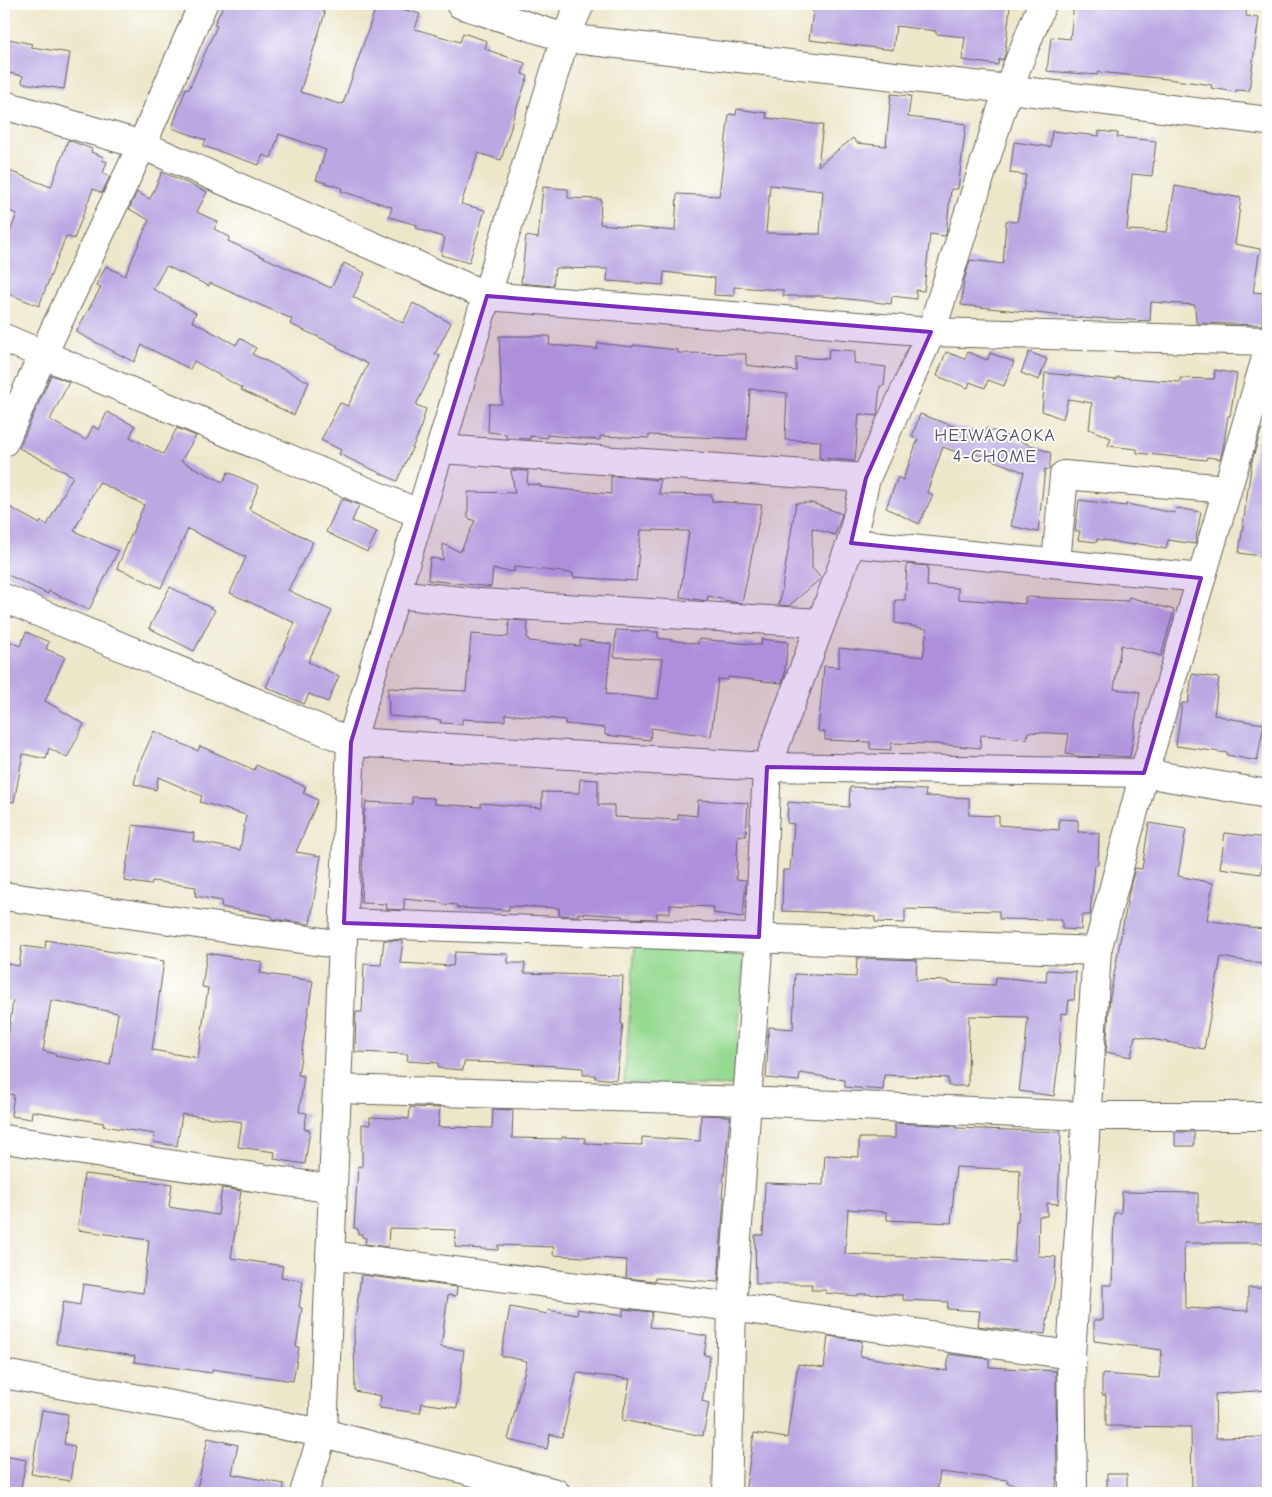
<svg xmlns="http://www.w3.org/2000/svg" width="1272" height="1497" viewBox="0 0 1272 1497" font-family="'Comic Neue',sans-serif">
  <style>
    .green { fill: #96da92; stroke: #597b57 }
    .building { fill: #baa8e3; fill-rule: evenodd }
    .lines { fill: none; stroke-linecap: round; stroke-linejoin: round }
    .minor-casing { stroke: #656359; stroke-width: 30 }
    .tertiary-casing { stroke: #656359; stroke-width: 30 }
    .minor { stroke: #fff; stroke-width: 28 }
    .tertiary { stroke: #fff; stroke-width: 28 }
    .marked { fill: #7b2cbf; fill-opacity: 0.2; stroke: #7b2cbf; stroke-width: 4; stroke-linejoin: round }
    .labels { text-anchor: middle; stroke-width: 4; stroke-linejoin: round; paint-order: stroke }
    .neighbourhood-label { font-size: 18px; letter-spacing: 1px; fill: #534d62; stroke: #fff }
  </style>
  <rect width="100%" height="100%" fill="#fff"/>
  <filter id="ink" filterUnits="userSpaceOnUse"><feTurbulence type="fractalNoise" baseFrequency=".02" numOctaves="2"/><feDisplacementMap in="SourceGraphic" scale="10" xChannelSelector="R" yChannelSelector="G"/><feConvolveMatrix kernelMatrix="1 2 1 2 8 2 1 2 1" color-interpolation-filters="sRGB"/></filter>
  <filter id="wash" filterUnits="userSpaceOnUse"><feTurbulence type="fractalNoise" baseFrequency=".0096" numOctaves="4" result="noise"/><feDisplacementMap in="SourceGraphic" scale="20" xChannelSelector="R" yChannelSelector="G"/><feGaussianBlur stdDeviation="1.12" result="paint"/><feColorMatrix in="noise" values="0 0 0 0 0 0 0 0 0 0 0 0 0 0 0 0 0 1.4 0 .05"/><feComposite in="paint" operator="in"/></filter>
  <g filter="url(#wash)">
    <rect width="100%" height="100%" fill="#ede7ca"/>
    <!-- green -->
    <path class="green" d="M635 944 745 947 734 1086 624 1083Z"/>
    <g id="blocks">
      <!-- building -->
      <path class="building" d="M224 4H326L323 12 325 13 300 92 340 104V103L343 104 377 4H384L420 14 415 29 460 42 463 33 487 41 485 49 525 63 522 74 528 76 511 124H512L501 160 478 153 461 204 485 210 469 263 441 255 445 238 416 228 417 225 389 217 392 207 341 191 342 188 316 180 326 150 279 134 271 158 263 155 259 165 203 146 206 140 172 128 186 88 189 89 217 26 214 25Z
        M814 4H993L1010 6 1005 54 1003 60 999 59 998 65 962 60 965 37 936 34V31L896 26 893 50 809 40Z
        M1074 4H1139L1186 9V4H1247L1246 16 1259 17 1249 91 1236 90V92L1211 88 1212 85 1167 79 1098 72 1097 75 1047 71 1051 37 1070 39Z
        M4 38 32 44 31 47 70 53 64 89 22 83 23 76 4 72Z
        M891 94 911 96 908 117 966 124 958 189H951L946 234 945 236 930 234 924 291 916 290V299L892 296 891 304 822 296H783V290L734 287V296L714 295 715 278 664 272 663 285 607 281 608 269 555 268 553 286 521 283 526 236 538 238 543 187 568 189V198L601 199 600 224 675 231 677 194 719 196 729 114 736 115 737 109 767 113 766 118 823 125 818 166 853 138 857 143 886 146ZM770 185 823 191 820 234 766 233Z
        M1052 131 1099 136V131L1118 133 1117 137 1156 141 1152 176 1132 174 1127 230 1167 232 1175 186 1241 198 1235 244 1260 249 1253 292 1264 293 1262 325 1196 323 1195 305 1151 302 1150 321 1092 318V319L961 305 964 281 970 260 1003 264 1006 221 1017 222 1026 175 1010 173 1014 142 1050 147Z
        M68 140 92 149 91 152 104 157 102 160 107 162 103 173 110 176 102 193 93 189 74 239 66 236 39 306 4 292V246L17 214 4 209V169L51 187Z
        M162 172 207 192 197 212 218 222 214 229 230 237 228 241 331 288 344 263 365 273 353 297 403 323 413 303 451 323 435 354 440 356 416 405 426 409 419 433 397 481 339 454 341 450 321 440 340 403 348 406 368 364 337 348 338 346 290 324 292 319 210 283 209 286 166 266 153 289 196 313 192 321 236 345 240 338 256 348 252 354 309 382 294 415 241 390 242 388 194 361 190 369 142 345 134 362 76 332 101 287 96 285 106 266 125 276 149 220 129 209 137 192 150 199Z
        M499 336H550L549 345 597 349 598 343 633 347V345L678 350V353L746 354V365L796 371V357L828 359 829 349 855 351 854 363 886 367 884 386H880L877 416 859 414 855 461 819 458 821 441 785 440 787 393 750 389 747 439 649 435V438L600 436V440L547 435V438L530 436V439L506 438V434L488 432 489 404H502Z
        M946 352 965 359 968 352 987 360 990 353 1014 362 1004 386 988 380 985 388 970 382 968 388 937 376Z
        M1029 352 1047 359 1039 380 1021 373Z
        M1215 370 1237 374 1230 416H1228L1223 449 1220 459 1207 457 1206 460 1137 453V449L1108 446 1111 438 1089 429 1092 403 1068 399 1063 419 1042 411 1045 373 1117 380V377L1180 382V378L1214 379Z
        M51 375 69 382 50 420 86 440 93 426 99 430 107 412 135 426 130 437 163 454 177 428 196 436 181 461 223 482 228 472 259 486 249 509 313 542 288 590 332 611 308 662 339 676 328 702 309 694 304 704 266 687 295 623 230 593 246 557 188 529 161 588 117 568 144 505 99 482 74 531 118 551 89 610 49 591 48 594 4 573V504L40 524 41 521 47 525 73 476 19 448Z
        M920 414 962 429 963 427 984 434 986 428 1051 453 1049 470 1045 469 1038 532 1011 526 1024 472 973 453 972 458 943 447 927 492 933 495 919 524 886 508 898 477 903 480 918 439 912 437Z
        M1261 430H1268V557L1239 553 1252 461Z
        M511 470 528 471 527 484 541 485 540 487 611 494V476L660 480 659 494 712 495V501L762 505 742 603 733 602 708 596 707 601 680 597 689 531 641 530 636 581 573 577V573L514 567V572L493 569 491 587 428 580 430 558 443 560V544L460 552 475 521 468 518V492L515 493Z
        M341 500H346L359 505 352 521 377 532 367 552 326 532Z
        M1079 500 1126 506V504L1175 513 1176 508 1201 512 1195 544 1168 540 1166 549 1134 543V545L1097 539V542L1078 540 1080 531H1075Z
        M796 503H812L842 514 835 535 812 528V568L821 578 789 606 779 605Z
        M907 564 928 566 927 586 958 588V599L1025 604V597L1128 601 1129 597 1174 610 1161 656 1121 645 1114 689 1140 692 1130 757 1099 755 1098 757 1078 756 1066 754 1069 734 1028 732 1027 739 981 735 980 748 935 744 891 743V750L870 749V742L825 740V732L818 731 824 666 839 667V648L923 657 927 629 895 623V600H905Z
        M170 587 215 610 194 651 149 628Z
        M509 620 528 621 527 639H529V641L580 646V640L611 644 606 694 658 699 663 659 614 657 616 630 658 632V638L698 644 699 639 761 645 762 639 788 642 784 677 782 683 728 677V680L718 679 711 736 651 728 650 740 605 735V728L565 724V720L505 714V721L462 719V724L440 723 441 720 389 716 388 688 466 691 471 634 508 637Z
        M26 632 49 642 46 649 65 657 45 701 84 724 67 758 49 748 46 759 23 754 14 802 4 801V639L20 646Z
        M1192 674 1219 678 1214 715 1225 717V718L1264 724 1257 761 1227 755 1228 753 1176 746 1182 703H1188Z
        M154 731 198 751 200 746 254 770 256 765 306 787 303 793 318 800 296 852 321 856 310 924 272 919V916L221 907 222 901 195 896 196 887 152 881 151 885 124 881 133 825 194 833 193 841 240 850 246 815 200 802 202 796 158 777 156 790 134 784 139 764Z
        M580 779 598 780V805H614V817L678 820V814L697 816 698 800 748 803 746 836 738 835 736 879 746 880 743 917 713 913 714 907 670 905V913H657V919L623 918V916L578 913V916L559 915V908L509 906V910L457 908V905L442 904V903L404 899V910L386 909 387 904 361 903 364 816 366 802 412 804V797L434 798V804L481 807V803L542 808V792L579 793Z
        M850 787 926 790 925 796 969 798V815L999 816V825L1059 830V819L1078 820V832L1099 833 1098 865H1095L1090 915H1082L1081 930 1062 929V920L999 919V911L905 909V923L875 922V917L838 913 782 911 783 870H790L794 824 787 823 788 802 849 807Z
        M1149 823 1186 829 1178 876 1213 883 1207 920 1268 930V965L1221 957 1204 1049 1135 1036 1131 1057 1106 1052 1110 996 1130 887 1135 868 1142 869Z
        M1225 833 1266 838 1261 874 1220 868Z
        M46 940 164 961 156 1018H157L152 1050 198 1058 208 988 202 987 207 953 262 962 260 973 313 981 298 1075 304 1076 299 1112 307 1113 304 1129 310 1130 305 1164 274 1159 275 1152 238 1147 242 1122 182 1114 177 1146 153 1142 155 1134 103 1126 104 1123 32 1111 31 1119 11 1116 14 1095 4 1093V1044L7 1045 13 1001 4 999V963L19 966 22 946 45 949ZM51 1000 118 1013 110 1065 55 1056 56 1054 43 1051Z
        M384 940 403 941 400 963 453 966 455 952 508 954V963H525L524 973 623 976 621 1024H623L616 1080 595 1078V1075H583V1068L514 1063 464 1062 463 1070 438 1068V1063L407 1061 408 1054 355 1052 356 1012H362L364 964 381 965Z
        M857 958 917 960 916 980 949 981V983L995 985 996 977 1046 982 1047 970 1076 972 1074 1000H1069L1067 1014 1061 1013 1059 1057 1054 1096 1019 1091 1022 1069H1023L1028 1017 969 1016 968 1086H948V1078L884 1075 883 1090 845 1087V1080L800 1073 799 1081 766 1078 769 1027 793 1029 795 974 856 977Z
        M410 1107 440 1108 438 1127 492 1128 493 1109 513 1110 512 1138 562 1139V1137L585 1138V1143L642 1145V1137L700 1141 701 1115 730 1116 722 1197H724L718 1282 655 1278V1281L626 1278 627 1260 553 1255 554 1247 498 1245V1250L455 1247 456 1230 389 1228 388 1247 365 1244 366 1238 362 1237V1234H358V1229L354 1228 358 1166 362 1167V1124L370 1125V1117L409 1119Z
        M895 1123 956 1126V1128L1061 1132 1058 1204 1047 1203V1216H1039L1038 1256 1056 1257 1055 1277 1045 1334 978 1326 980 1311 947 1309 948 1302 903 1300V1295L858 1294 857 1296 826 1293V1290H811L812 1284H756L755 1235H763L765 1183 823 1185 825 1155 859 1157V1138H895ZM956 1167 1020 1170 1018 1222H1016L1014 1262 845 1254 848 1209 887 1212V1220L951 1223Z
        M1175 1132H1194V1146H1175Z
        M84 1174 172 1184 169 1207 218 1215 222 1188 241 1191 231 1258 283 1266 281 1277 303 1281 299 1307 302 1308 296 1347H299L293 1381 212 1369V1373L134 1362 135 1356 56 1344 63 1302 80 1305 83 1284 143 1293 149 1240 78 1230Z
        M1122 1192 1198 1193V1223L1268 1224V1243H1184L1185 1308 1248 1311V1288H1268V1390L1215 1394 1216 1438 1268 1437V1484H1264L1265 1493H1192L1191 1427 1106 1426V1395H1102V1374L1159 1378 1162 1350 1094 1341V1320H1103V1285H1112L1114 1213H1121Z
        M361 1275 457 1287 456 1296 448 1295 441 1347 464 1350 457 1408 422 1403 420 1413 379 1408 381 1396 355 1391 354 1330Z
        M510 1307 547 1314 548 1310 577 1315 578 1309 623 1316V1309L652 1312 650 1327 707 1336 704 1355 710 1356 702 1401 709 1403 703 1436 622 1420 630 1379 577 1373 562 1437 550 1434 547 1449 508 1440 527 1361 501 1356Z
        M828 1336 862 1341 860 1356 947 1371 949 1354 989 1359V1367L1056 1371 1057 1479 1055 1492 1007 1483 1008 1480 940 1472 937 1493H745L754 1433 787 1438 798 1364 824 1368Z
        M42 1410 68 1414 64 1444 75 1446 70 1481 31 1474Z
        M208 1438 238 1445 232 1474 284 1484 283 1493H196Z
        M4 1456 26 1460 20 1493H4Z
        M1107 1474H1127V1493H1107Z"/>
    </g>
  </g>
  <g filter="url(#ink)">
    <use href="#blocks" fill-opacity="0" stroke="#656359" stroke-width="1"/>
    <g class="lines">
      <defs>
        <path id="minor" d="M4 105 142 145 487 296 931 332 1268 341
          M4 338 420 514
          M4 442 43 354 142 145 203 4
          M440 449 866 478
          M851 543 1201 578
          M1056 563 1064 475 1227 489
          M396 594 480 603 820 623
          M4 896 343 945
          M344 923 1097 951
          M337 1089 747 1101 1086 1116H1268
          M4 1139 333 1189
          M330 1255 732 1307 1071 1355
          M727 1493 732 1307 759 937 767 767 851 543 866 478 931 332 1008 89 1042 4
          M1073 1493 1071 1355 1097 951 1144 773 1268 351"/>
        <path id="tertiary" d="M460 4 565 38 1008 89 1268 121
          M4 598 351 742 767 767 1144 773 1268 794
          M4 1374 323 1433 556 1493
          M304 1493 323 1433 351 742 565 38 580 4"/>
      </defs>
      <!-- minor casing -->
      <use href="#minor" class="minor-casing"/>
      <!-- tertiary casing -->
      <use href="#tertiary" class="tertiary-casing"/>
      <!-- minor -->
      <use href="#minor" class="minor"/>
      <!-- tertiary -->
      <use href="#tertiary" class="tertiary"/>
    </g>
  </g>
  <!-- marked area -->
  <path class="marked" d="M487 296 931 332 866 478 851 543 1201 578 1144 773 767 767 759 937 344 923 351 742Z"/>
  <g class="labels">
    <!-- neighbourhood labels -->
    <g class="neighbourhood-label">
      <text x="995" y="441">HEIWAGAOKA<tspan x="995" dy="21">4-CHOME</tspan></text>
    </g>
  </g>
  <!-- margin -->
  <rect width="1272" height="1497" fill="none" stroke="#fff" stroke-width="20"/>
</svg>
